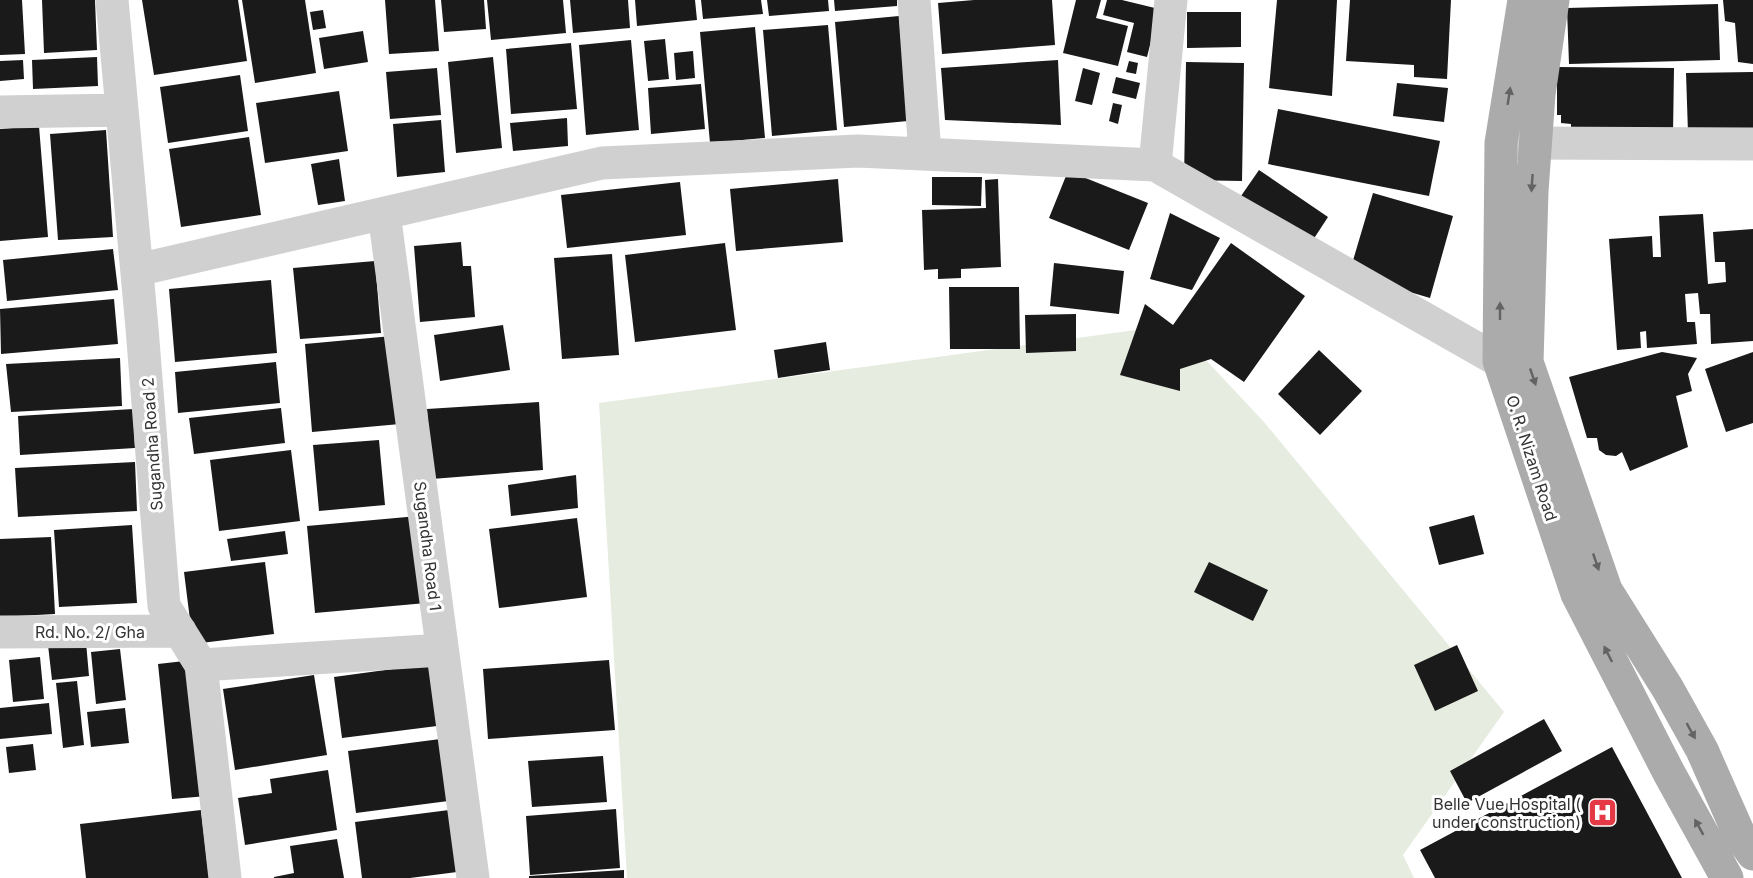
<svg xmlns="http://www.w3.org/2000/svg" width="1753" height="878" viewBox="0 0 1753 878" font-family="Inter,sans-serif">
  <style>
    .green { fill: #e6ecdf }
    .building { fill: #1a1a1a }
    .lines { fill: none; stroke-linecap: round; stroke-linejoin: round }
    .street { stroke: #d0d0d0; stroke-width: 33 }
    .primary { stroke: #ababab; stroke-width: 33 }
    .oneway { fill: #636363 }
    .labels { text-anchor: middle; stroke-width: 6; stroke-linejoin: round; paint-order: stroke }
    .street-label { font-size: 16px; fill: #333; stroke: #fff }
    .poi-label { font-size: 16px; fill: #333; stroke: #fff; text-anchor: end }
  </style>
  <rect width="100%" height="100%" fill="#fff"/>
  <!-- green -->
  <path class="green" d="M1173 325 1264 422 1504 712 1403 855 1414 878H627L599 403Z"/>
  <!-- building -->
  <path class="building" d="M0 0H22L25 54 0 55Z
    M42 0H95L97 50 44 53Z
    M142 0H238L247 61 154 75Z
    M242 0H305L316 73 255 83Z
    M385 0H435L439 51 389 54Z
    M441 0H484L486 29 444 32Z
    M487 0H563L566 33 491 40Z
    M570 0H628L630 28 573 33Z
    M635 0H695L697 20 637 26Z
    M701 0H761L763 14 703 19Z
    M767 0H828L829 11 769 16Z
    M834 0H897V6L835 11Z
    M974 0H1052L1055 45 942 54 938 3Z
    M1076 0H1101L1096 18 1128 26 1118 66 1063 53Z
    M1107 0H1122L1159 9 1147 57 1127 52 1134 23 1103 15Z
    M1277 0H1337L1332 96 1269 88Z
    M1350 0H1451L1447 79 1414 77V65L1346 61Z
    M1723 0H1753V64L1738 62 1735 23 1725 21Z
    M1718 4 1720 60 1569 64 1567 8Z
    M323 10 326 28 313 30 310 12Z
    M1187 12H1241V47L1187 48Z
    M899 16 908 121 844 127 835 22Z
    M828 25 837 130 772 136 763 30Z
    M755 27 765 138 710 143 700 32Z
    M363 31 368 62 324 69 319 38Z
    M665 39 669 79 648 81 644 41Z
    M631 40 639 130 586 135 579 45Z
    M571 43 577 109 511 114 506 49Z
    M693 51 695 78 676 80 674 53Z
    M97 57 98 86 33 89 32 60Z
    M493 57 502 148 456 153 448 62Z
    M23 60 24 79 0 81V61Z
    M1058 60 1061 125 945 120 941 68Z
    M1129 61 1138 63 1136 74 1126 72Z
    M1186 62 1244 63 1242 181 1184 180Z
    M1557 67 1674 68 1673 134 1571 132V124L1561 123V115H1557Z
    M437 68 441 115 390 119 386 72Z
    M1083 68 1100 73 1092 105 1075 101Z
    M1753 72V131L1688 133 1686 73Z
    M240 75 248 131 168 143 160 87Z
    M1116 77 1140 83 1136 99 1112 93Z
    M1397 83 1448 88 1444 122 1393 116Z
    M701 84 705 129 651 134 648 88Z
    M339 91 348 151 265 163 256 103Z
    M1113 103 1122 105 1118 124 1109 121Z
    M1278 109 1440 141 1429 196 1268 164Z
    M567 118 568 146 513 151 510 123Z
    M441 120 445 172 397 177 393 124Z
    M39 126 48 237 0 241V129Z
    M106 130 113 237 58 240 50 134Z
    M249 137 261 215 181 227 169 149Z
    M339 159 345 201 318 205 311 164Z
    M1259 170 1328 217 1311 243 1241 196Z
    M1068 171 1148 203 1129 250 1049 218Z
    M932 177H982L981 206 932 205Z
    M838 179 843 242 736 251 730 189Z
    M998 179 1001 267 961 269V278L938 279V269L924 270 922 210 986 208 985 180Z
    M680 182 686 235 567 248 561 195Z
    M1373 193 1453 216 1430 298 1349 274Z
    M1170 213 1220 238 1192 290 1150 279Z
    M1703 214 1708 284 1726 282 1725 262H1715L1713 232 1753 229V341L1711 344 1710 314H1700L1698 293 1685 294 1687 322H1695L1697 344 1647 348 1646 331 1640 332 1641 348 1617 350 1609 239 1652 236 1653 257H1661L1659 216Z
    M461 242 463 266H471L475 317 420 322 414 246Z
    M725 243 736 330 635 342 625 255Z
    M1231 243 1305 296 1244 382 1211 359 1180 369V391L1120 375 1145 304 1173 325Z
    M113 249 118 290 7 301 3 260Z
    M612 254 619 355 562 359 554 258Z
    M375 261 381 333 300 339 293 268Z
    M1054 263 1124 271 1119 314 1050 306Z
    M271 280 277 353 175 362 169 289Z
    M949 287H1019L1020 349H950Z
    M114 299 118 344 1 354 0 309Z
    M1076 314V351L1026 353 1025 315Z
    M503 325 510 370 440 381 434 335Z
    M392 336 400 424 312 432 305 344Z
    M826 342 830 370 778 378 774 350Z
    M1319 350 1362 391 1320 435 1278 394Z
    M1662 352 1697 358 1688 374 1692 391 1676 396 1688 447 1630 471 1622 452 1616 456 1606 455 1599 450 1597 438H1587L1569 377Z
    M1753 352V423L1726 432 1705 369Z
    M120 358 122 406 11 412 6 364Z
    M276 362 280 403 178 413 175 372Z
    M539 402 543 470 432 479 427 409Z
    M281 408 285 443 194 454 189 418Z
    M133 409 135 448 20 455 18 416Z
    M379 440 385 505 319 511 313 445Z
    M291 450 300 521 219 531 210 460Z
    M135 462 137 511 18 517 15 468Z
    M576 475 578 508 511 516 508 485Z
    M1474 515 1484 554 1439 565 1429 527Z
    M418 516 426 603 315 613 307 526Z
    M577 518 587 597 499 608 489 529Z
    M132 525 137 603 59 607 54 530Z
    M285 531 288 554 231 561 227 539Z
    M51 537 55 614 0 617V539Z
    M265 562 274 634 193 644 184 572Z
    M1209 562 1268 590 1253 621 1194 592Z
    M86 642 89 676 52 680 48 645Z
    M1457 645 1478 691 1435 711 1414 665Z
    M120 649 126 700 96 704 91 652Z
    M40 657 44 699 13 702 9 660Z
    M193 660 207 796 172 799 158 664Z
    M609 660 615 730 488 739 483 669Z
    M437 663 445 725 342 738 334 677Z
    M314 675 327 755 235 770 223 689Z
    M77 681 84 745 63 748 56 683Z
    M49 703 52 734 0 739V708Z
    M125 708 129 743 91 747 87 712Z
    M1544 719 1562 751 1467 803 1450 771Z
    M448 738 456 800 356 813 348 751Z
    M33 744 36 770 9 773 6 747Z
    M1612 747 1682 878H1435L1420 850Z
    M603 756 607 802 532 807 528 761Z
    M328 770 337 830 245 845 238 798 272 793 270 779Z
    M457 809 465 871 410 878H362L355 822Z
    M616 809 620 868 530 875 526 816Z
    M201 810 209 878H86L80 824Z
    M337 839 344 878H274V877L294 873 290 846Z
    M624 870V878H529V876Z"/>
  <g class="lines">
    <!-- street -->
    <path class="street" d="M112 0 142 328 164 606 201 665 225 878
      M914 0 925 154
      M0 112 122 110
      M1506 143 1753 144
      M1155 165 1171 0
      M384 213 473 878
      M137 270 602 163 858 151 1155 165 1499 361
      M0 632 180 631
      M201 665 442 650"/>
    <!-- primary -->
    <path class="primary" d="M1524 0 1501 143 1499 361 1577 594 1669 773 1727 878
      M1553 0 1539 94 1532 191 1527 362 1606 590 1668 689 1702 750 1740 836 1753 854"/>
  </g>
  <!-- one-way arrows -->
  <defs><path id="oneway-solid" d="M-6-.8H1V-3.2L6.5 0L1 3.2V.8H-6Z" transform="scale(1.5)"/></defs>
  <g class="oneway">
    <use href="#oneway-solid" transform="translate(1509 96) rotate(-81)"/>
    <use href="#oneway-solid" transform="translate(1532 183) rotate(94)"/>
    <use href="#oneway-solid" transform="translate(1500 311) rotate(-90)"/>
    <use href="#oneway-solid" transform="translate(1533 377) rotate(71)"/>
    <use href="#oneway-solid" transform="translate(1596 562) rotate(71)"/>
    <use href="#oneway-solid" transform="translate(1608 654) rotate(-117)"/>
    <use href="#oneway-solid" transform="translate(1691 731) rotate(61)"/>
    <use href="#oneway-solid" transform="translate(1699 827) rotate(-119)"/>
  </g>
  <!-- icons -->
  <defs>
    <symbol id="hospital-square" viewBox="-11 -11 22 22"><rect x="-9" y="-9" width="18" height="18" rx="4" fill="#e63946" stroke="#fff"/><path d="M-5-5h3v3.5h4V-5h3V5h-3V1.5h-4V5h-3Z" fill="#fff"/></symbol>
  </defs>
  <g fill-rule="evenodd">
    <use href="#hospital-square" x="1586" y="796" width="33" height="33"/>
  </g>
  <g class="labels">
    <!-- street labels -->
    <g class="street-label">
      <text transform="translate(152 444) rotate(-94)" y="6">Sugandha Road 2</text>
      <text transform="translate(1532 458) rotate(72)" y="6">O. R. Nizam Road</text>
      <text transform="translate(428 546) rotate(83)" y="6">Sugandha Road 1</text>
      <text x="90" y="638">Rd. No. 2/ Gha</text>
    </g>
    <!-- poi labels -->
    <g class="poi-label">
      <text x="1581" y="810">Belle Vue Hospital (<tspan x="1581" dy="18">under construction)</tspan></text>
    </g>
  </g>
</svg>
